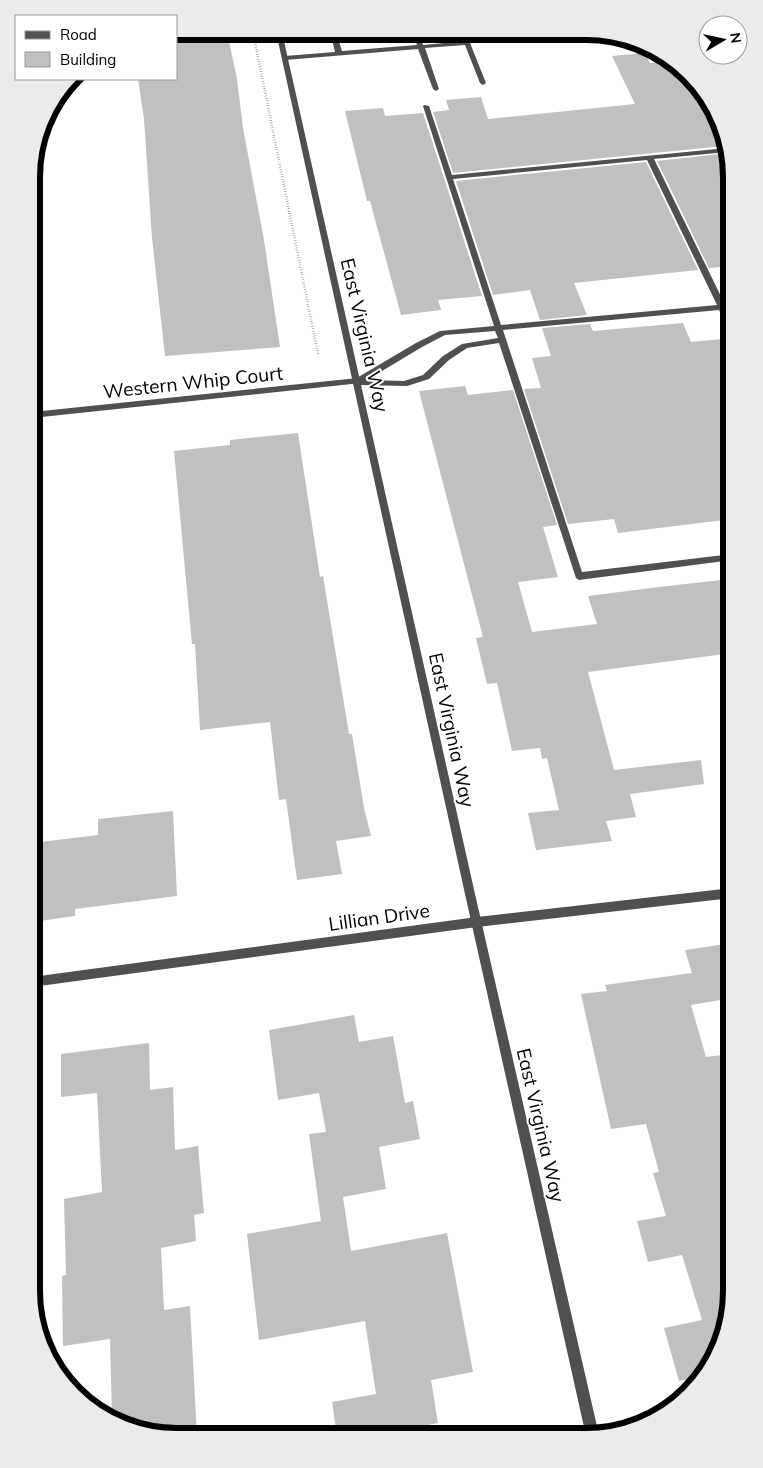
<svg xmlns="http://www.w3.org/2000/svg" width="763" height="1468" viewBox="0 0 763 1468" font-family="Mulish,sans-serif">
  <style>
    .building { fill: #c0c0c0 }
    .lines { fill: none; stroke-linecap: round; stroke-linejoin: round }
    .path { stroke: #727272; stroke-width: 2.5; stroke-dasharray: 0.5 2; stroke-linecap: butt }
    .service { fill: #505050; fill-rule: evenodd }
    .minor { fill: #505050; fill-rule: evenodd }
    .tertiary { fill: #505050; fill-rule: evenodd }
    .labels { text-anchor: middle; stroke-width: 4; stroke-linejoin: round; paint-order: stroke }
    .street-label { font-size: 19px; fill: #000; stroke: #fff }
    .rim { fill: none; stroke: #000; stroke-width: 6 }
  </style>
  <rect width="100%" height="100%" fill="#fff"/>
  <!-- building -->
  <path class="building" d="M176 31 227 32 237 79 243 128 264 240 280 347 165 356 152 238 144 119 138 79H176Z
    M645 53 650 63 670 61 681 67 724 146 453 173 433 112 449 110 446 100 481 97 488 119 635 104 612 56Z
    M383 108 385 116 423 113 482 296 438 300 441 310 401 315 370 201H367L345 111Z
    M728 153 732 177V266L709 268 657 161Z
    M646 162 698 270 574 283 587 315 540 320 530 290 493 295 456 181Z
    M683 323 691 342 732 338V428L720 430 732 457V519L618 533 614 519 568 524 524 389 541 388 532 358 551 356 542 328 590 324 593 331Z
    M465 386 468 395 513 390 557 525 543 527 558 577 518 582 532 632 597 624 588 596 667 586 721 580 732 607V653L588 672 614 770 701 760 704 784 630 794 636 817 606 821 612 841 536 850 528 813 559 810 547 758 542 759 540 748 512 751 497 683 487 684 476 638 483 637 419 391Z
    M298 433 320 577 323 576 349 734H352L364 808 371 836 336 841 342 874 297 880 286 799 279 800 270 722 200 730 195 644H192L174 451 230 445V440Z
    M173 811 177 896 75 909V916L33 922 32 843 98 835V819Z
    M732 943V998L691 1005 706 1057 731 1054V1301L703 1376 679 1381 664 1328 702 1320 682 1255 648 1262 637 1221 666 1216 653 1173 659 1172 646 1124 611 1129 581 994 607 991 605 985 692 973 685 950Z
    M354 1015 359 1042 393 1036 405 1103 413 1101 420 1139 379 1147 386 1189 343 1197 351 1251 447 1233 473 1372 431 1380 438 1423 372 1436H337L332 1402 376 1394 365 1321 259 1340 247 1234 321 1221 309 1134 326 1132 319 1093 278 1100 269 1030Z
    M149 1043 150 1090 173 1087 175 1150 198 1146 204 1213 194 1215 196 1241 161 1248 164 1310 190 1306 197 1436 157 1435 112 1415 110 1339 63 1346 62 1276 66 1275 64 1199 102 1192 97 1093 61 1097V1054Z"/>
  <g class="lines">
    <!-- path -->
    <path class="path" d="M253 32 318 354"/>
    <!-- service -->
    <path class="service" d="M330 32H336L342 51 417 45 413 33H419L423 45 465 41 474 33H481L470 43 486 83 483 85 480 83 465 45 425 48 439 89 436 91 433 89 418 49 285 60 282 58 285 56 335 52Z
      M424 105 429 106 452 175 727 148V152L654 159 732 319V331L728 328 719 310 503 330 582 572 732 554V560L579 580 576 578 499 343 467 348 449 360 429 379 407 386 359 385 355 383V379L416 343 440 331 494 326 423 106ZM647 160 717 305 501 325 453 179ZM495 331 498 338 462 344 443 356 423 375 404 381 367 380 422 347 445 335Z"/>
    <!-- minor -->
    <path class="minor" d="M358 378 361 379V383L32 418V412Z
      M732 888V898L477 927 32 987V977L477 917Z"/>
    <!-- tertiary -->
    <path class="tertiary" d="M276 32H282L475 894 599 1435 586 1436 465 894Z"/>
  </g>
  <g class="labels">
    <!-- street labels -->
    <g class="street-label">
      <text transform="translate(365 335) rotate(77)" y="7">East Virginia Way</text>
      <text transform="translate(193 382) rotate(-6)" y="7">Western Whip Court</text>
      <text transform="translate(452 730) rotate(78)" y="7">East Virginia Way</text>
      <text transform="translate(379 917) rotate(-8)" y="7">Lillian Drive</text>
      <text transform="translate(541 1125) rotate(77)" y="7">East Virginia Way</text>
    </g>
  </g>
  <!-- crop -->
  <path d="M0 0H763V1468H0ZM177 40H586A137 137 0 0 1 723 177V1291A137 137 0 0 1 586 1428H177A137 137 0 0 1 40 1291V177A137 137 0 0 1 177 40Z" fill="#ebebeb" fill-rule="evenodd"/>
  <path class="rim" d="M177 40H586A137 137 0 0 1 723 177V1291A137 137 0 0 1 586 1428H177A137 137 0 0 1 40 1291V177A137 137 0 0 1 177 40Z"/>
  <!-- legend -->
  <rect x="15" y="15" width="162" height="65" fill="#ffffff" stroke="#999999"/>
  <rect x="25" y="31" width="25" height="8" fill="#505050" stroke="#999999"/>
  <text x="60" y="40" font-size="15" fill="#000000">Road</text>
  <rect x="25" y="52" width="25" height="15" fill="#c0c0c0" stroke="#999999"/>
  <text x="60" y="65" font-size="15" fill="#000000">Building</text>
  <!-- north arrow -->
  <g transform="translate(723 40) rotate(81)"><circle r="24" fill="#ffffff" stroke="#999999"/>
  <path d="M0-4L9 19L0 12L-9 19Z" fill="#000000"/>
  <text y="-8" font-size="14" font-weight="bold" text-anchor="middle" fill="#000000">N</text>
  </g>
</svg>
